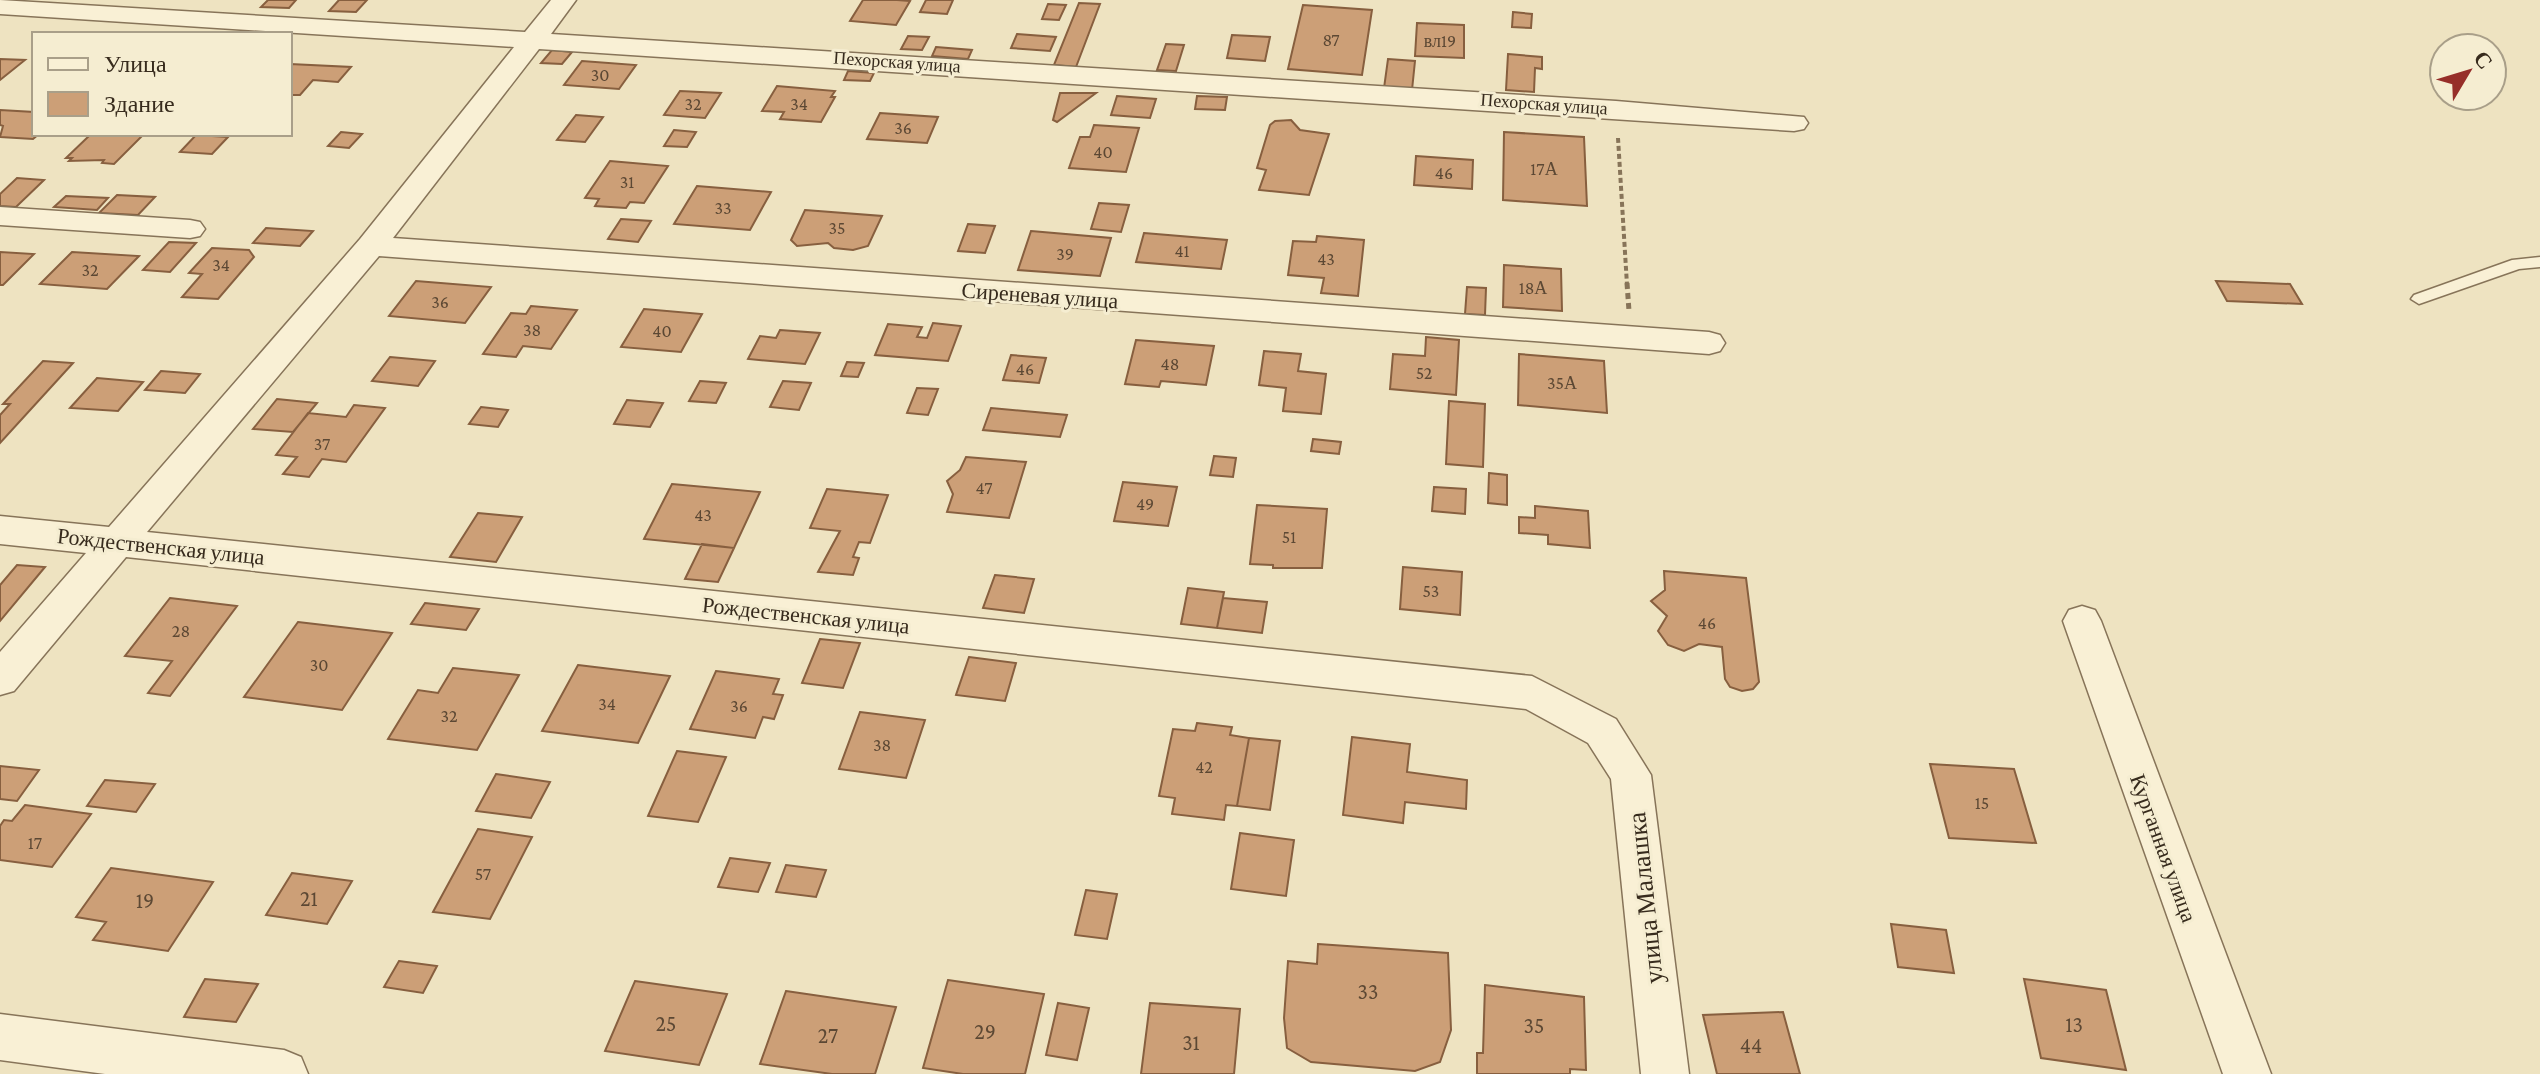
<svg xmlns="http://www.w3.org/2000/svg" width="2540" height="1074" viewBox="0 0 2540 1074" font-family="'Crimson Pro',serif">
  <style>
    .building { fill: #cc9f77; stroke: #875f3f; stroke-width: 2 }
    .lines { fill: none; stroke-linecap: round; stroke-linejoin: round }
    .lane-casing { stroke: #877459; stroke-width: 3 }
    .street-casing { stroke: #877459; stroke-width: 3 }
    .path-far1 { stroke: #877459; stroke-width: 4; stroke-dasharray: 5 3; stroke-linecap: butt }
    .path { stroke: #877459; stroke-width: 5; stroke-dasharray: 6 4; stroke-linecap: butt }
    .lane { fill: #f9f0d5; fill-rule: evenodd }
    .street { fill: #f9f0d5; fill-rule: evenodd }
    .labels { text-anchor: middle; stroke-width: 6; stroke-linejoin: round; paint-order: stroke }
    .number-label { font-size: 18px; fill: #5c4834 }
    .far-street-label { font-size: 18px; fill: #372b1d; stroke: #f5edd1 }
    .street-label { font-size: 22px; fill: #372b1d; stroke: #f5edd1 }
    .near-number-label { font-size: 22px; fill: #5c4834 }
    .near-street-label { font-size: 26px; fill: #372b1d; stroke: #f5edd1 }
  </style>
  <rect width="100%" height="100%" fill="#eee3c1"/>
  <!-- building -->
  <path class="building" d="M268 0H296L289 8 261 7Z
    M339 0H367L356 12 329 11Z
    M863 0H897L910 1 896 25 850 21Z
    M926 0H953L947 14 920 12Z
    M1079 3 1100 4 1076 67 1054 65Z
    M1048 4 1066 5 1059 20 1042 19Z
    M1303 5 1372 10 1362 75 1288 69Z
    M1513 12 1532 14 1531 28 1512 27Z
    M1417 23 1464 25V58L1415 56Z
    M1017 34 1056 37 1050 51 1011 48Z
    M1232 35 1270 37 1265 61 1227 58Z
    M908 36 929 37 922 50 901 49Z
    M1166 44 1184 45 1176 71 1157 70Z
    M936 47 972 50 968 59 932 56Z
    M552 50 572 52 562 64 541 63Z
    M1508 54 1542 57V69L1535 68 1534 92 1506 90Z
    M0 59 25 60 0 80Z
    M1388 59 1415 61 1412 90 1384 88Z
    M582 61 636 65 619 89 564 85Z
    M290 64 351 67 338 82 313 80 300 95H290Z
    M848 71 874 73 870 81 844 80Z
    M777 86 835 91 831 97H835L821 122 780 119 784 112 762 111Z
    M680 91 721 93 705 118 664 115Z
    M1060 93H1096L1057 122 1053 120Z
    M1117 96 1156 99 1150 118 1111 115Z
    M1197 96 1227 97 1225 110 1195 109Z
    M0 110 34 112V134H39L33 139 0 137 3 126 0 125Z
    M880 113 938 117 927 143 867 139Z
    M576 115 603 117 585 142 557 140Z
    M1291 120 1300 130 1329 134 1309 195 1259 190 1266 170 1257 168 1270 125 1275 121Z
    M1094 125 1139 128 1126 172 1069 168 1080 137H1090Z
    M674 130 696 132 687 147 664 146Z
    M341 132 362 134 349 148 328 146Z
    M1504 132 1584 137 1587 206 1503 200Z
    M91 134H144L114 164 102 163 104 160 69 161 72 158H66Z
    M196 135 228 137 212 154 180 152Z
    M1416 156 1473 160 1472 189 1414 185Z
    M610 161 668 166 644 203 630 202 626 208 595 206 599 199 585 198Z
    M17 178 44 180 16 207 0 206V194Z
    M697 186 771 192 750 230 674 224Z
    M117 195 155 197 138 215 99 213Z
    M66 196 108 198 97 210 54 207Z
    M1099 203 1129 205 1121 232 1091 229Z
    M805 210 882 216 868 246 853 250 834 248 828 243 797 246 791 240Z
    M621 219 651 221 638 242 608 239Z
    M968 224 995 226 985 253 958 251Z
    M266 228 313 231 300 246 253 243Z
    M1031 231 1111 238 1100 276 1018 270Z
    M1144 233 1227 240 1221 269 1136 262Z
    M1317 236 1364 240 1358 296 1321 293 1324 278 1288 275 1293 241 1316 242Z
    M169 242 196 243 170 272 143 270Z
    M212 248 249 250 254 257 218 299 182 297 202 274 189 273Z
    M0 252 34 254 3 285H0Z
    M72 252 139 256 107 289 40 284Z
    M1504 265 1561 269 1562 311 1503 307Z
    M416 281 491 287 465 323 389 316Z
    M2216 281 2290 284 2302 304 2227 301Z
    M1467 287 1486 288 1485 315 1465 314Z
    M531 306 577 310 551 349 523 346 516 357 483 354 511 313 526 314Z
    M644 309 702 314 681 352 621 347Z
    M933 323 961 326 948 361 875 355 888 324 922 327 917 337 927 338Z
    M780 330 820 333 805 364 748 359 760 336 776 338Z
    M1426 337 1459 340 1456 395 1390 389 1393 354 1425 356Z
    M1136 340 1214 346 1206 385 1161 381 1159 387 1125 384Z
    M1264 351 1301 354 1298 371 1326 374 1321 414 1283 411 1286 388 1259 385Z
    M1519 354 1604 361 1607 413 1518 405Z
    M1011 355 1046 358 1039 383 1003 380Z
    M390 357 435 361 418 386 372 381Z
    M43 361 73 363 0 443V415L10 404H3Z
    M847 362 864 363 858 377 841 376Z
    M161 371 200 374 185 393 145 390Z
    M97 378 143 382 118 411 70 408Z
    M700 381 726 383 716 403 689 401Z
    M783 381 811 383 799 410 770 407Z
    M917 388 938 389 928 415 907 413Z
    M277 399 317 403 293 432 253 429Z
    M627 400 663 403 650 427 614 424Z
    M1449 401 1485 404 1483 467 1446 464Z
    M354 405 385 408 346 462 322 459 309 477 283 474 297 457 276 455 308 413 346 417Z
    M481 407 508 410 498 427 469 424Z
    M991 408 1067 415 1060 437 983 430Z
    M1313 439 1341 442 1339 454 1311 451Z
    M1214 456 1236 458 1233 477 1210 475Z
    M966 457 1026 462 1009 518 947 512 953 494 947 481 960 470Z
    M1489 473 1507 475V505L1488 503Z
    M1123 482 1177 487 1168 526 1114 521Z
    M672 484 760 492 734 548 644 539Z
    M1434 487 1466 489 1465 514 1432 511Z
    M827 489 888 495 870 543 859 542 853 557 859 558 853 575 818 572 840 531 810 528Z
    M1257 505 1327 509 1322 568H1273V565L1250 564Z
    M1535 506 1588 511 1590 548 1548 544V535L1519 533V517L1535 518Z
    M478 513 522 517 496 562 450 557Z
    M702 544 734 548 718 582 685 579Z
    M17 565 45 567 0 621V585Z
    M1403 567 1462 572 1460 615 1400 609Z
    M1664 571 1746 578 1759 682 1753 689 1742 691 1730 687 1725 679 1722 647 1699 644 1684 651 1668 645 1658 631 1667 616 1651 601 1665 590Z
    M995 575 1034 579 1024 613 983 608Z
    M1188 588 1224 592 1217 628 1181 624Z
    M170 598 237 606 170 696 148 693 172 661 125 656Z
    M1223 598 1267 602 1262 633 1217 628Z
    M425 603 479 609 466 630 411 624Z
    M298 622 392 633 342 710 244 697Z
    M820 639 860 643 843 688 802 683Z
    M969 657 1016 663 1005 701 956 695Z
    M578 665 670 676 638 743 542 731Z
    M453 668 519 675 477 750 388 739 418 690 438 693Z
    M716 671 779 679 773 694 783 695 774 719 763 717 755 738 690 729Z
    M860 712 925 720 906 778 839 769Z
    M1197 723 1232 727 1230 735 1249 738 1237 806 1226 805 1224 820 1172 814 1175 798 1159 796 1173 729 1195 731Z
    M1352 737 1410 744 1407 772 1467 780 1466 809 1405 802 1403 823 1343 815Z
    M1249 738 1280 741 1270 810 1237 806Z
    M677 751 726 757 698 822 648 816Z
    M1930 764 2014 769 2036 843 1949 838Z
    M0 766 39 770 17 801 0 799Z
    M496 774 550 782 531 818 476 811Z
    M105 780 155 784 136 812 87 806Z
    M25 805 91 814 52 867 0 860V826L4 820 12 821Z
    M478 829 532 837 490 919 433 912Z
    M1240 833 1294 840 1286 896 1231 889Z
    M730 858 770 863 758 892 718 887Z
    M786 865 826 870 816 897 776 892Z
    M111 868 213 882 168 951 93 940 106 922 76 917Z
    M292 873 352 881 327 924 266 915Z
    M1086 890 1117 894 1107 939 1075 935Z
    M1891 924 1946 930 1954 973 1898 967Z
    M1318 944 1448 953 1451 1030 1440 1062 1415 1071 1311 1062 1287 1048 1284 1018 1288 961 1317 964Z
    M399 961 437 966 423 993 384 987Z
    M205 979 258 984 236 1022 184 1017Z
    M2024 979 2106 990 2126 1070 2041 1058Z
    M948 980 1044 994 1025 1074H963L923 1068Z
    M635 981 727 994 699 1065 605 1051Z
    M1485 985 1584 997 1586 1070 1570 1069V1074H1477V1053H1483Z
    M786 991 896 1007 875 1074H832L760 1064Z
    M1058 1003 1089 1008 1077 1060 1046 1055Z
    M1150 1003 1240 1009 1234 1074H1141Z
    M1783 1012 1800 1074H1717L1703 1015Z"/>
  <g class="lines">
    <defs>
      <path id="lane" d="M2540 257V267L2519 269 2419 304 2411 299 2414 295 2512 260Z"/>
      <path id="street" d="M0 0 525 32 551 0H576L551 34 1616 101 1804 117 1808 123 1804 129 1794 131 539 49 393 238 1709 332 1720 335 1725 343 1720 351 1709 354 379 256 147 532 1532 676 1616 719 1651 775 1689 1074H1641L1611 779 1588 743 1526 709 126 557 14 691 0 695V652L86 553 0 544V516L109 527 360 239 514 47 0 14Z
        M0 207 190 220 200 222 205 229 200 236 190 238 0 225Z
        M2082 606 2095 610 2101 621 2271 1074H2223L2063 621 2069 610Z
        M0 1014 284 1050 301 1057 308 1074H105L0 1060Z"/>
    </defs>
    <!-- lane casing -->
    <use href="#lane" class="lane-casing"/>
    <!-- street casing -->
    <use href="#street" class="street-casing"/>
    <!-- path-far1 -->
    <path class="path-far1" d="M1618 138 1627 285"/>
    <!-- path -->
    <path class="path" d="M1627 283 1629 311"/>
    <!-- lane -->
    <use href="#lane" class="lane"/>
    <!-- street -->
    <use href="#street" class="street"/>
  </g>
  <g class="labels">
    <!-- number labels -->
    <g class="number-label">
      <text x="1331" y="46">87</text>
      <text x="1440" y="47">вл19</text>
      <text x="600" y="81">30</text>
      <text x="693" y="110">32</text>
      <text x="799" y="110">34</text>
      <text x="903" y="134">36</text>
      <text x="1103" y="158">40</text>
      <text x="1544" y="175">17А</text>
      <text x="1444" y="179">46</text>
      <text x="627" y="188">31</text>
      <text x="723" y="214">33</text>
      <text x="837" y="234">35</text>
      <text x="1182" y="257">41</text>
      <text x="1065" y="260">39</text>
      <text x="1326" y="265">43</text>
      <text x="221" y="271">34</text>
      <text x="90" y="276">32</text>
      <text x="1533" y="294">18А</text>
      <text x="440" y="308">36</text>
      <text x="532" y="336">38</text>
      <text x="662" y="337">40</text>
      <text x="1170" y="370">48</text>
      <text x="1025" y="375">46</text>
      <text x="1424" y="379">52</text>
      <text x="1562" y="389">35А</text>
      <text x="322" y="450">37</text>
      <text x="984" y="494">47</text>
      <text x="1145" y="510">49</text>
      <text x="703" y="521">43</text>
      <text x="1289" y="543">51</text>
      <text x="1431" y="597">53</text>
      <text x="1707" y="629">46</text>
      <text x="181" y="637">28</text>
      <text x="319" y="671">30</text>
      <text x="607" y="710">34</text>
      <text x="739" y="712">36</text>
      <text x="449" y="722">32</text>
      <text x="882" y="751">38</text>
      <text x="1204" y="773">42</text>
      <text x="1982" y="809">15</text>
      <text x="35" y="849">17</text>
      <text x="483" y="880">57</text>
    </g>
    <!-- far-street labels -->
    <g class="far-street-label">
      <text transform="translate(897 62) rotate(4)" y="6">Пехорская улица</text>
      <text transform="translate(1544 104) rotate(4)" y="6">Пехорская улица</text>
    </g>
    <!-- street labels -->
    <g class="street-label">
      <text transform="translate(1040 295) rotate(4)" y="8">Сиреневая улица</text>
      <text transform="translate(161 546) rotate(6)" y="8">Рождественская улица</text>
      <text transform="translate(806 615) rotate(6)" y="8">Рождественская улица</text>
      <text transform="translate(2164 848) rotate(70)" y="8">Курганная улица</text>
    </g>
    <!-- near-number labels -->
    <g class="near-number-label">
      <text x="309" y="906">21</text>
      <text x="145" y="908">19</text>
      <text x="1368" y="999">33</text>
      <text x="666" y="1031">25</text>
      <text x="2074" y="1032">13</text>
      <text x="1534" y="1033">35</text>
      <text x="985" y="1039">29</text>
      <text x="828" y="1043">27</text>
      <text x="1191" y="1050">31</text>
      <text x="1751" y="1053">44</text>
    </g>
    <!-- near-street labels -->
    <g class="near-street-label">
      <text transform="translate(1645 898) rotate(-96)" y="9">улица Малашка</text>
    </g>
  </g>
  <!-- legend -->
  <rect x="32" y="32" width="260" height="104" fill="#f5edd1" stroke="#a99f89" stroke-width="2"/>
  <rect x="48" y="58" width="40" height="12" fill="#f9f0d5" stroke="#a99f89" stroke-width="2"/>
  <text x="104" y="72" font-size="24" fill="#372b1d">Улица</text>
  <rect x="48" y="92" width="40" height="24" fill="#cc9f77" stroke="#a99f89" stroke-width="2"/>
  <text x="104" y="112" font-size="24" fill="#372b1d">Здание</text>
  <!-- north arrow -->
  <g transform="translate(2468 72) rotate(52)"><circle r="38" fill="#f5edd1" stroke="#a99f89" stroke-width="2"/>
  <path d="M0-6L14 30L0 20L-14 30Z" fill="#962e29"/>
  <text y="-12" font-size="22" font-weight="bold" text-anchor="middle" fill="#372b1d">С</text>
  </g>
</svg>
